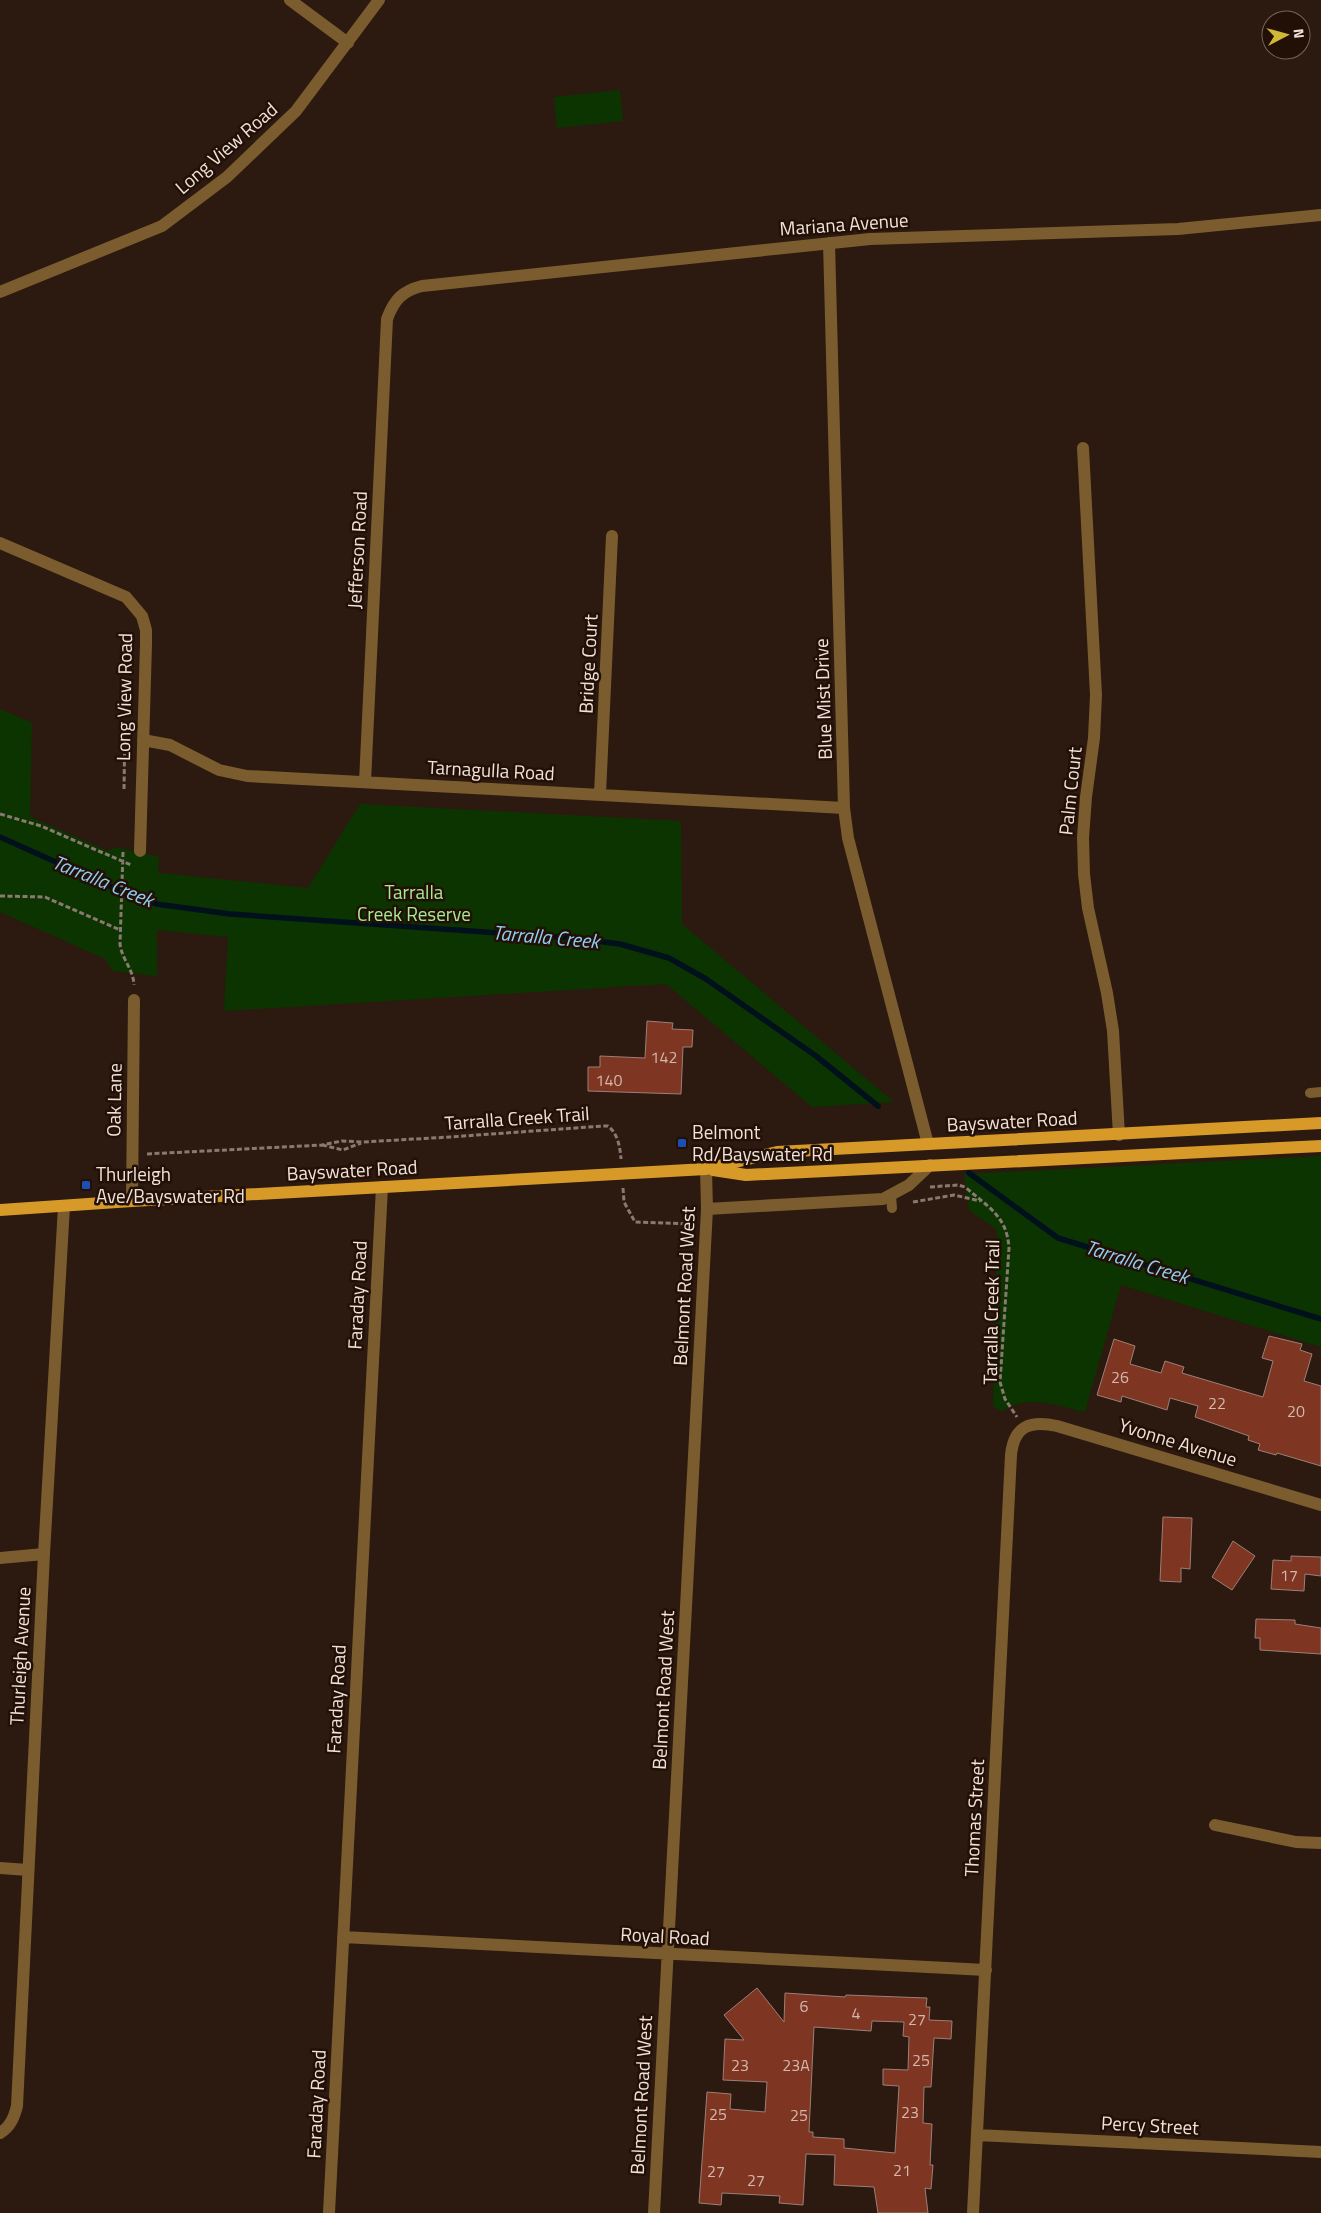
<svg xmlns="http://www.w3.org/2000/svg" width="1321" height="2213" viewBox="0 0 1321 2213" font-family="'Titillium Web',sans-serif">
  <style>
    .green { fill: #0c3400 }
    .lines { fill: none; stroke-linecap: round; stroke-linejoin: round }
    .stream { stroke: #00101d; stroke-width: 5.5 }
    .building { fill: #7e3623; stroke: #9b8078; fill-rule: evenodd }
    .path { stroke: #8a7971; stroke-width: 3; stroke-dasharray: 5 2.5; stroke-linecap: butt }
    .service { stroke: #7a5c2e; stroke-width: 10 }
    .minor { stroke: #7a5c2e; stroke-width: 12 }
    .primary { stroke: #d79928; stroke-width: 12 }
    .transit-dot { fill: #1a4fb4; stroke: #221006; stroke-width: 2 }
    .labels { text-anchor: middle; stroke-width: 5; stroke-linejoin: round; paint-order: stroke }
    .number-label { font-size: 16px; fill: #d4b7ad }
    .street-label { font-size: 19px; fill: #f0e2db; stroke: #221006 }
    .park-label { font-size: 19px; fill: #a6ea93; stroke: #221006 }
    .poi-label { font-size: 19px; fill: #f0e2db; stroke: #221006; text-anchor: start }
    .water-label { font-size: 20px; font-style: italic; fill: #91cdf2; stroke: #221006 }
  </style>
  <rect width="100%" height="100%" fill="#2c190f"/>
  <!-- green -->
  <path class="green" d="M620 90 623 121 557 128 554 97Z
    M0 709 32 723 30 817 108 851 116 847 159 857 158 873 308 888 360 804 681 821 682 924 894 1102 812 1107 666 984 224 1011 228 937 157 930V976L113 971 105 959 0 912Z
    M1321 1156V1347L1121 1285 1085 1412C1057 1406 1027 1393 1002 1412L993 1406 997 1230 969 1210 964 1174Z"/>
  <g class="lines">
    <!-- stream -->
    <path class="stream" d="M0 837 116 889 156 904 230 914 572 938 620 944 669 958 706 979 816 1056 878 1106
      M969 1173 1058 1238 1321 1319"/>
  </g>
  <!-- building -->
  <path class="building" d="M647 1021 673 1023 672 1029 693 1030 692 1047H683L681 1094 588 1091V1067H600V1056L645 1058Z
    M1269 1336 1302 1344 1300 1350 1312 1354 1304 1381 1321 1386V1466L1277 1453 1276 1455 1258 1450 1260 1444 1248 1440 1249 1436 1195 1417 1198 1406 1170 1398 1167 1410 1122 1396 1121 1402 1097 1395 1114 1339 1135 1346 1130 1364 1161 1373 1165 1361 1184 1367 1182 1373 1263 1397 1273 1361 1262 1358Z
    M1163 1517 1192 1518 1190 1569 1181 1568V1582L1160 1581Z
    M1233 1541 1255 1556 1232 1590 1212 1577Z
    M1291 1556 1321 1557V1576L1305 1574 1304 1591 1271 1589 1273 1560 1291 1561Z
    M1256 1619 1295 1620V1624L1321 1628V1654L1260 1650V1638H1255Z
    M757 1988 784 2022 785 1993 845 1997 846 1995 927 1998 926 2007H930L929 2020 952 2021 951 2039 934 2038 931 2087H924L923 2123 932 2124 930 2165H933L931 2189 925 2188 928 2213H878L874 2187 834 2185 835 2155 806 2154 803 2205 779 2203 780 2196 722 2193 721 2205 699 2203 707 2092 731 2094 730 2109 765 2112 767 2082 723 2080 725 2039 744 2040 724 2015ZM872 2021 904 2022 903 2036 909 2037 908 2070 883 2069V2085L899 2086 895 2153 844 2148V2139L813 2137V2132H809L814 2027 871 2031Z"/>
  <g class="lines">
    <!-- path -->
    <path class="path" d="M124 789 125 724
      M0 814 41 826 131 865
      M123 852 120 944C122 960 133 968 134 985
      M0 896 45 897 120 930
      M322 1145 343 1150 361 1143
      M147 1154 322 1145 342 1141 363 1142 450 1137 603 1126H608C618 1134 620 1147 621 1159
      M930 1187 958 1185 965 1187C988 1207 1007 1216 1009 1248L1000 1382 1005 1399 1017 1417
      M623 1188 624 1202 635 1222 691 1224
      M913 1202 954 1195 980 1201"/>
    <!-- service -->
    <path class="service" d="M1310 1093 1321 1092
      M891 1196 892 1208"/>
    <!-- minor -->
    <path class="minor" d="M290 0 348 43
      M829 243 844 808 848 838 928 1144
      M0 292 162 226 227 177 296 111 379 0
      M1083 448 1096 695 1094 738 1086 797 1083 838 1084 874 1088 908 1107 993 1113 1031 1119 1135
      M0 543 126 597 142 616 146 630V644L140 851
      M143 740 170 745 219 770 247 776 844 808
      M365 782 387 319C394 300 402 291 422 286L870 239 1178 229 1321 215
      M600 794 612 536
      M132 1201 134 1000
      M707 1209 883 1199 909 1185 930 1165
      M0 1558 44 1554
      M1215 1825 1296 1842 1321 1843
      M0 1868 28 1870
      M343 1937 986 1970
      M0 2133C10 2127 14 2118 17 2106L44 1554 64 1206
      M977 2135 1321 2152
      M329 2213 382 1187
      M654 2213 707 1209 706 1169
      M973 2213 1011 1455C1014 1426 1030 1420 1057 1426L1321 1505"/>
    <!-- primary -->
    <path class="primary" d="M713 1170 746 1175 1321 1146
      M0 1210 132 1201 706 1169 777 1152 1321 1123"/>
  </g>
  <!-- markers -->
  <g class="transit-dot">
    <rect x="677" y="1138" width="10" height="10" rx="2.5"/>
    <rect x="81" y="1180" width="10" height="10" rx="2.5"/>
  </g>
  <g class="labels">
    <!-- number labels -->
    <g class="number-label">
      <text x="664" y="1063">142</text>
      <text x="609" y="1086">140</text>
      <text x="1120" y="1383">26</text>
      <text x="1217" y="1409">22</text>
      <text x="1296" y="1417">20</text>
      <text x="1289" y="1581">17</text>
      <text x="804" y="2012">6</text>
      <text x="856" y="2019">4</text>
      <text x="917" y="2025">27</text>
      <text x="921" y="2066">25</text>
      <text x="740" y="2071">23</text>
      <text x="796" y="2071">23A</text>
      <text x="910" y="2118">23</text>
      <text x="718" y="2120">25</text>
      <text x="799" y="2121">25</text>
      <text x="902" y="2176">21</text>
      <text x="716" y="2177">27</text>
      <text x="756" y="2186">27</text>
    </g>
    <!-- street labels -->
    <g class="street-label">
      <text transform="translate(226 148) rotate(-41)" y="7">Long View Road</text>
      <text transform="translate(844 224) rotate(-4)" y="7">Mariana Avenue</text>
      <text transform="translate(357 550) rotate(-87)" y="7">Jefferson Road</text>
      <text transform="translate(588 664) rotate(-87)" y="7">Bridge Court</text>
      <text transform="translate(124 697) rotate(-89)" y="7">Long View Road</text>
      <text transform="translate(823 699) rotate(-92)" y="7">Blue Mist Drive</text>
      <text transform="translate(491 770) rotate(3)" y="7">Tarnagulla Road</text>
      <text transform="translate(1070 791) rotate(-84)" y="7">Palm Court</text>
      <text transform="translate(114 1100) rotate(-89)" y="7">Oak Lane</text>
      <text transform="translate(517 1118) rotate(-4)" y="7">Tarralla Creek Trail</text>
      <text transform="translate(1012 1121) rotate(-3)" y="7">Bayswater Road</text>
      <text transform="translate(352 1170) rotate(-3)" y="7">Bayswater Road</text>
      <text transform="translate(684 1286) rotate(-87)" y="7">Belmont Road West</text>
      <text transform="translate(357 1295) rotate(-87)" y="7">Faraday Road</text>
      <text transform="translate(991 1312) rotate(-89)" y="7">Tarralla Creek Trail</text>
      <text transform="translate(1178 1442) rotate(17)" y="7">Yvonne Avenue</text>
      <text transform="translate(20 1656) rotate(-87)" y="7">Thurleigh Avenue</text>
      <text transform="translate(663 1690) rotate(-87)" y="7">Belmont Road West</text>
      <text transform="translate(336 1699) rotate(-87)" y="7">Faraday Road</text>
      <text transform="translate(974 1818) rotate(-87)" y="7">Thomas Street</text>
      <text transform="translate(665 1936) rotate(3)" y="7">Royal Road</text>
      <text transform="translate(641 2095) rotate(-87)" y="7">Belmont Road West</text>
      <text transform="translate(316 2104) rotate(-87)" y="7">Faraday Road</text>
      <text transform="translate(1150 2125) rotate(3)" y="7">Percy Street</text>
    </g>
    <!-- park labels -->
    <g class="park-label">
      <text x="414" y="899">Tarralla<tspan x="414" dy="22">Creek Reserve</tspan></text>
    </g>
    <!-- poi labels -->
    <g class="poi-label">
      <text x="692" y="1139">Belmont<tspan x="692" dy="22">Rd/Bayswater Rd</tspan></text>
      <text x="96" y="1181">Thurleigh<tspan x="96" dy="22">Ave/Bayswater Rd</tspan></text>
    </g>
    <!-- water labels -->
    <g class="water-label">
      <text transform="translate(103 881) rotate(22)" y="7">Tarralla Creek</text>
      <text transform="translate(546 937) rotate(5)" y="7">Tarralla Creek</text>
      <text transform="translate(1137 1262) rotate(17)" y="7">Tarralla Creek</text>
    </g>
  </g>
  <!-- north arrow -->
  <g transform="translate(1286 35) rotate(84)"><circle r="24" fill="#221006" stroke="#74645b"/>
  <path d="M0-4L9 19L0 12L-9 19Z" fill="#cfb837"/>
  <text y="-8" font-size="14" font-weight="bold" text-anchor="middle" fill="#f0e2db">N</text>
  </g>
</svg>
